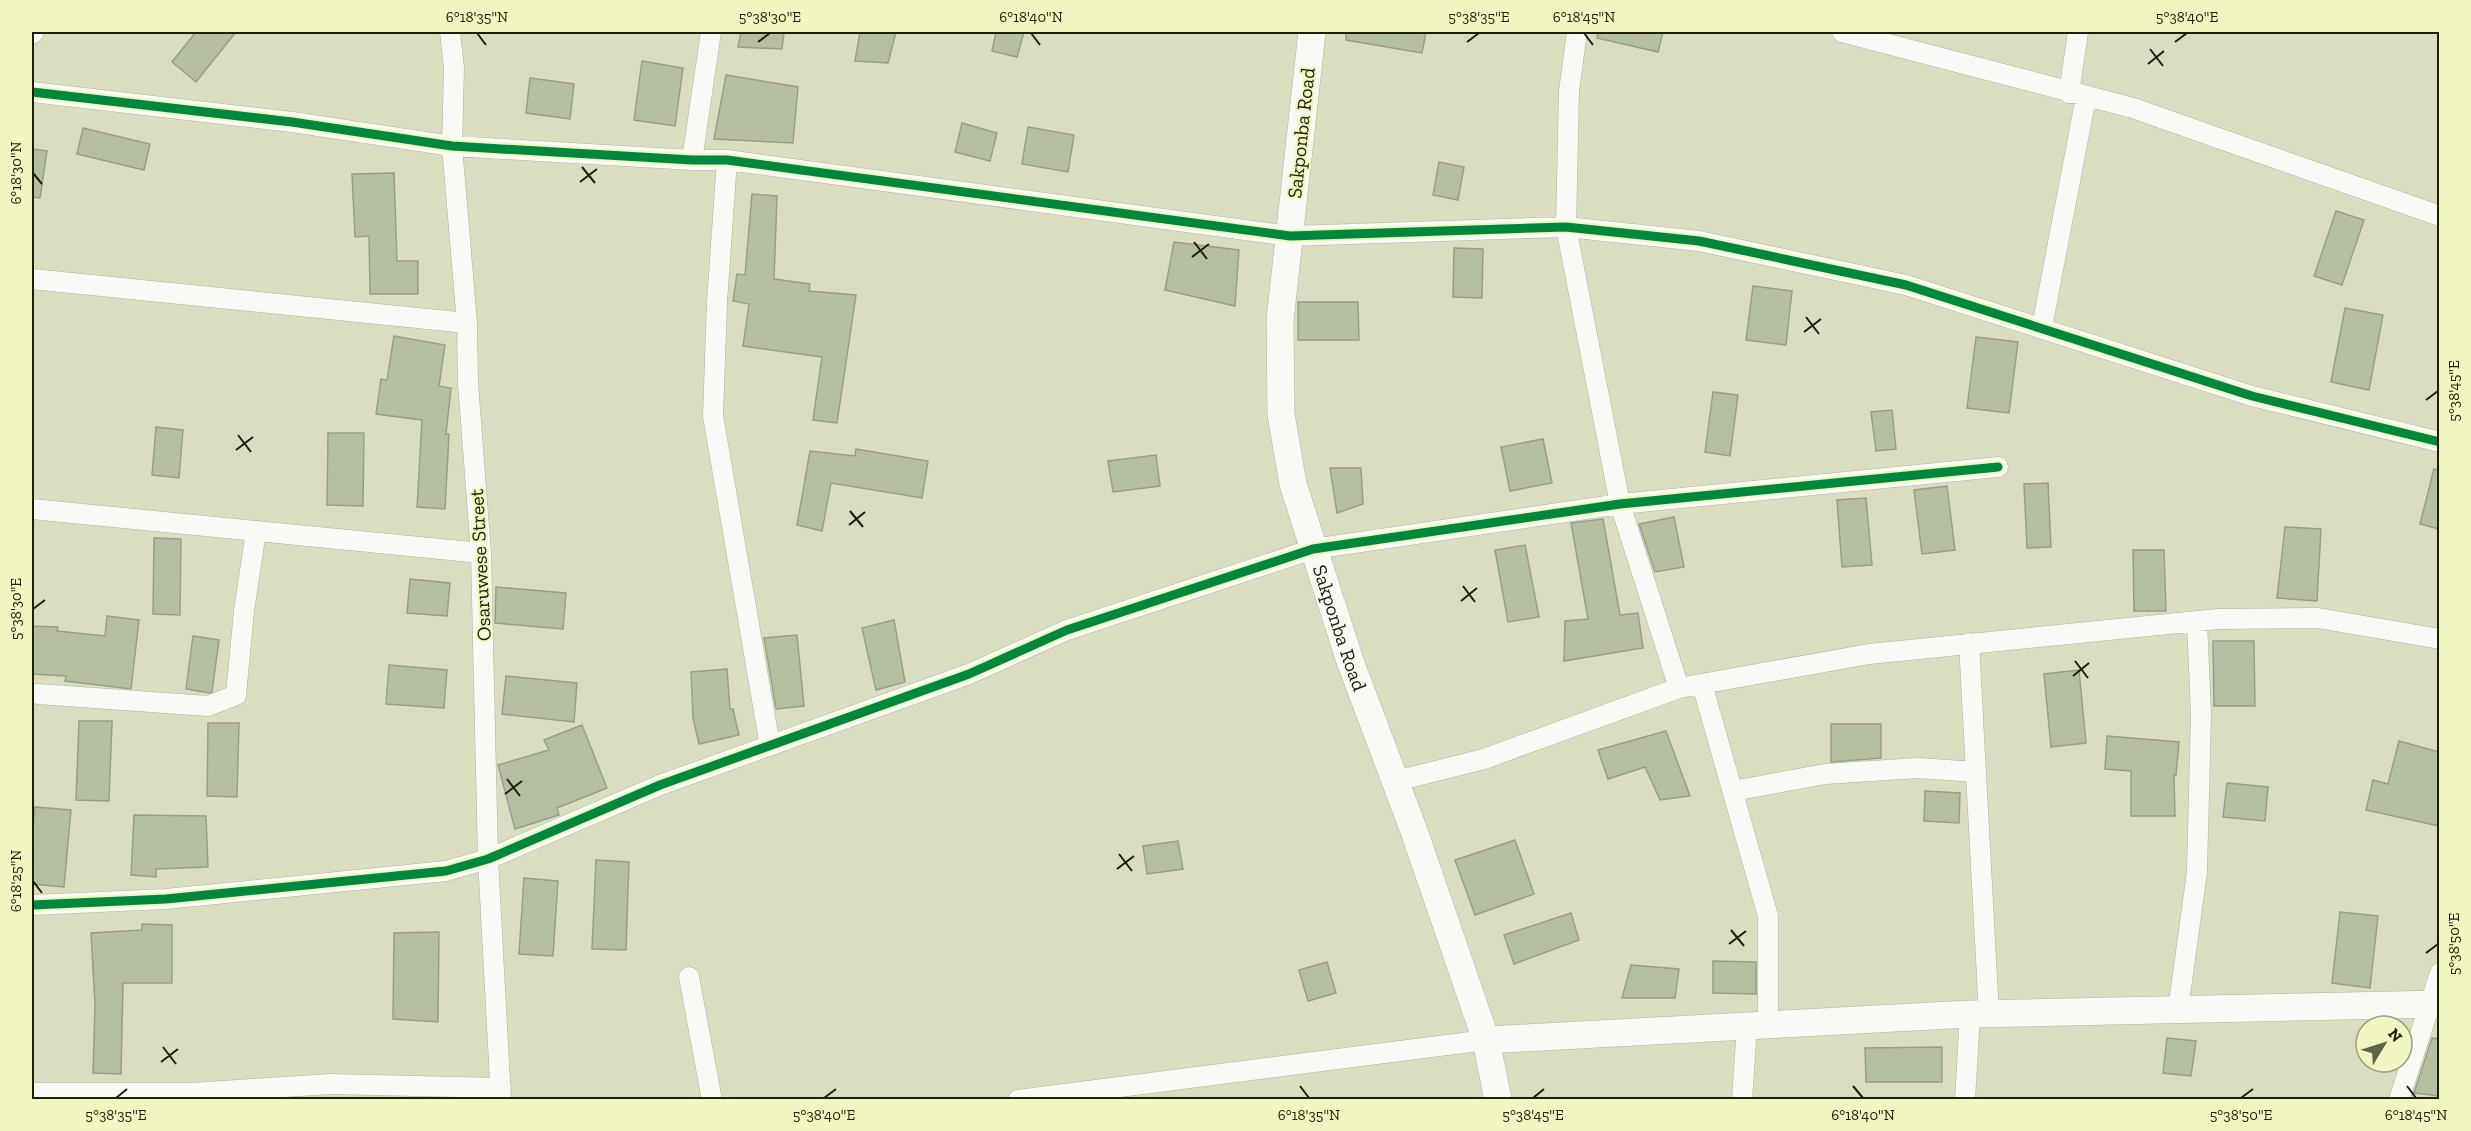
<svg xmlns="http://www.w3.org/2000/svg" width="2471" height="1131" viewBox="0 0 2471 1131" font-family="'Zilla Slab',serif">
  <style>
    .building { fill: #b4bf9f; stroke: #989e89; stroke-width: 1.5 }
    .lines { fill: none; stroke-linecap: round; stroke-linejoin: round }
    .street-casing { stroke: #b0b39c; stroke-width: 21 }
    .secondary-casing { stroke: #b0b39c; stroke-width: 28 }
    .street { stroke: #f9faf6; stroke-width: 20 }
    .secondary { stroke: #f9faf6; stroke-width: 27 }
    .cycleway-casing { stroke: #f1f6c1; stroke-width: 13 }
    .cycleway { stroke: #00873e; stroke-width: 9 }
    .ticks { fill: none; stroke: #1e1f0b; stroke-width: 2 }
    .labels { text-anchor: middle; stroke-width: 4.5; stroke-linejoin: round; paint-order: stroke }
    .street-label { font-size: 20px; fill: #1e1f0b; stroke: #f1f6c1 }
    .neatline { fill: none; stroke: #1e1f0b; stroke-width: 2 }
    .ticks-label { font-size: 15px; text-anchor: middle; fill: #1e1f0b }
  </style>
  <rect width="100%" height="100%" fill="#daddc0"/>
  <!-- building -->
  <path class="building" d="M196 32H236L196 82 172 62Z
    M741 32H784L782 49 738 47Z
    M860 32H896L888 63 855 61Z
    M996 32H1024L1017 57 992 51Z
    M1346 32H1426L1422 53 1346 40Z
    M1598 32H1663L1658 52 1597 38Z
    M642 61 683 68 675 126 634 120Z
    M726 75 798 87 793 143 714 139Z
    M530 78 574 84 570 119 526 113Z
    M962 123 997 133 990 161 955 152Z
    M1028 127 1074 135 1068 172 1022 164Z
    M83 128 150 144 144 170 77 154Z
    M32 149 47 151 40 198 32 197Z
    M1439 162 1464 167 1458 200 1433 195Z
    M394 173 397 261H418V294H370L369 236 355 237 352 174Z
    M752 194 777 196 774 279 810 284 809 291 856 295 837 423 813 420 822 357 743 346 749 304 733 301 737 274 745 275Z
    M2336 211 2364 220 2342 285 2314 276Z
    M1174 242 1239 250 1235 306 1165 290Z
    M1454 248 1483 249 1482 298 1453 297Z
    M1753 286 1792 291 1786 345 1746 340Z
    M1298 302H1358L1359 340H1298Z
    M2345 308 2383 315 2369 390 2331 382Z
    M394 336 445 345 439 386 451 388 446 434H449L445 509 417 507 422 420 376 414 381 379 387 380Z
    M1976 337 2018 342 2009 413 1967 408Z
    M1713 392 1738 395 1730 456 1705 452Z
    M1892 410 1896 449 1876 451 1871 412Z
    M156 427 183 430 179 478 152 475Z
    M328 433H364L363 506 327 505Z
    M1543 439 1552 483 1510 491 1501 447Z
    M856 449 928 461 922 498 831 483 822 531 797 525 810 451 855 456Z
    M1156 455 1160 486 1113 492 1108 461Z
    M1330 468H1361L1363 504 1337 513Z
    M2434 469 2439 470V529L2420 524Z
    M2048 483 2051 547 2027 548 2024 484Z
    M1947 486 1955 550 1922 554 1914 490Z
    M1866 498 1872 565 1842 567 1837 500Z
    M1674 517 1684 567 1655 572 1639 524Z
    M1603 519 1620 615 1638 613 1643 648 1564 661 1565 621 1588 619 1571 523Z
    M2285 527 2321 529 2317 601 2277 598Z
    M154 538 181 539 180 615 153 614Z
    M1525 545 1539 617 1508 622 1495 550Z
    M2133 550H2164L2166 611H2134Z
    M410 579 450 583 447 616 407 613Z
    M496 587 566 593 563 629 495 623Z
    M107 616 139 620 131 689 65 681 66 676 32 674V626L58 627 57 631 105 636Z
    M894 620 905 682 876 690 862 628Z
    M797 635 804 706 776 709 764 638Z
    M193 636 219 640 212 692 209 693 186 689Z
    M2213 641H2254L2255 706H2214Z
    M389 665 447 670 444 708 386 704Z
    M727 669 730 709H733L739 735 699 744 693 718 691 672Z
    M2079 670 2086 743 2051 747 2044 674Z
    M506 676 577 683 574 722 502 714Z
    M79 721H112L109 801 76 800Z
    M208 723H239L237 797 207 796Z
    M1831 724H1881V758L1831 762Z
    M582 725 607 788 557 808 559 815 515 829 498 765 549 750 544 740Z
    M1666 731 1690 796 1660 800 1645 767 1608 779 1598 750Z
    M2107 736 2179 742 2176 775H2174L2175 816H2131V771L2105 769Z
    M2399 741 2439 752V826L2366 810 2373 780 2388 784Z
    M2227 783 2268 787 2265 821 2223 817Z
    M1925 791 1960 793 1959 823 1924 821Z
    M35 807 71 810 64 887 32 884V840Z
    M134 815 206 816 208 867 156 869V877L131 875Z
    M1515 840 1534 894 1475 915 1455 860Z
    M1178 841 1183 869 1147 874 1143 846Z
    M596 860 629 862 626 950 592 949Z
    M524 878 558 881 553 956 519 954Z
    M2340 912 2378 916 2370 988 2332 983Z
    M1571 913 1579 940 1514 964 1504 935Z
    M142 924 172 925V983H123L121 1074 93 1073 95 1004 91 933 142 930Z
    M439 932 438 1022 393 1019 394 933Z
    M1713 961 1756 962V994L1713 993Z
    M1327 962 1336 993 1308 1001 1299 970Z
    M1631 965 1679 969 1675 998H1622Z
    M2167 1038 2196 1041 2191 1076 2163 1073Z
    M2432 1038 2439 1039V1096L2414 1093Z
    M1942 1047V1082H1866L1865 1048Z"/>
  <g class="lines">
    <defs>
      <path id="street" d="M450 32 454 68 452 146 467 323 468 383 481 553 488 859 501 1100
        M1577 32 1569 91 1566 227 1620 504 1679 688
        M1842 32 2133 108 2440 216
        M32 34 34 32
        M32 92 292 122 452 146 692 160H727L1290 236 1566 227 1699 241 1906 285 2252 396 2440 442
        M2069 93 2078 32
        M692 160 711 32
        M727 160 717 302 713 416 770 746
        M32 279 467 323
        M2042 327 2086 97
        M32 509 481 553
        M1969 643 1989 1015
        M1702 684 1768 916V1025
        M38 694 208 706 236 695 244 611 256 531
        M1396 781 1484 759 1679 688 1869 654 2218 619 2318 618 2440 639
        M1733 791 1825 774 1918 768 1976 772
        M32 905 166 899 446 871 488 859 660 785 969 674 1067 630 1313 549 1620 504 1998 467
        M689 977 712 1100
        M2178 1010 2197 872 2201 714 2197 621
        M32 1093H192L330 1084 501 1088
        M1018 1100 1486 1040
        M1742 1100 1747 1026
        M1965 1100 1970 1014
        M2399 1100 2440 973"/>
      <g id="secondary">
        <path id="s1" d="M1312 32 1280 320 1281 414 1293 484 1350 661 1414 831 1486 1040 1498 1100"/>
        <path d="M1486 1040 1970 1014 2440 1004"/>
      </g>
    </defs>
    <!-- street casing -->
    <use href="#street" class="street-casing"/>
    <!-- secondary casing -->
    <use href="#secondary" class="secondary-casing"/>
    <!-- street -->
    <use href="#street" class="street"/>
    <!-- secondary -->
    <use href="#secondary" class="secondary"/>
    <defs>
      <path id="cycleway" d="M32 92 292 122 452 146 692 160H727L1290 236 1566 227 1699 241 1906 285 2252 396 2440 442
        M32 905 166 899 446 871 488 859 660 785 969 674 1067 630 1313 549 1620 504 1998 467"/>
    </defs>
    <!-- cycleway casing -->
    <use href="#cycleway" class="cycleway-casing"/>
    <!-- cycleway -->
    <use href="#cycleway" class="cycleway"/>
  </g>
  <!-- ticks -->
  <path class="ticks" d="M477 33 486 45M1031 33 1040 45M1584 33 1593 45M758 42 770 33M1467 42 1479 33M2175 42 2187 33M2150 49 2163 66M2148 64 2164 51M582 167 595 183M33 173 42 184M580 182 597 169M1194 242 1207 259M1192 257 1209 244M1806 317 1819 334M1804 332 1821 319M2426 400 2438 391M238 435 251 452M236 450 253 437M850 511 863 527M849 525 865 512M1463 586 1475 602M1461 601 1477 588M33 609 45 600M2075 661 2088 678M2073 676 2089 663M507 779 520 796M505 794 522 781M1119 854 1132 871M1117 869 1134 856M33 881 42 893M1731 930 1744 946M1729 944 1746 931M2426 953 2438 944M163 1047 176 1064M161 1062 178 1049M1300 1086 1309 1098M1853 1086 1863 1098M2407 1086 2416 1098M116 1098 127 1089M824 1098 836 1089M1533 1098 1544 1089M2241 1098 2253 1089"/>
  <g class="labels">
    <!-- street labels -->
    <g class="street-label">
      <text transform="translate(1301 133) rotate(-84)" y="7">Sakponba Road</text>
      <text transform="translate(480 565) rotate(-93)" y="7">Osaruwese Street</text>
      <text dy="7" stroke="none"><textPath href="#s1" startOffset="606">Sakponba Road</textPath></text>
    </g>
  </g>
  <!-- border -->
  <rect width="2471" height="1131" fill="none" stroke="#f1f6c1" stroke-width="66"/>
  <!-- north arrow -->
  <g transform="translate(2384 1044) rotate(52)"><circle r="28" fill="#f1f6c1" stroke="#9da078" stroke-width="1.5"/>
  <path d="M0-4.5L10 22L0 15L-10 22Z" fill="#60624a"/>
  <text y="-9" font-size="16" font-weight="bold" text-anchor="middle" fill="#1e1f0b">N</text>
  </g>
  <rect x="33" y="33" width="2405" height="1065" class="neatline"/>
  <g class="ticks-label">
    <text x="477" y="22">6°18'35"N</text>
    <text x="770" y="22">5°38'30"E</text>
    <text x="1031" y="22">6°18'40"N</text>
    <text x="1479" y="22">5°38'35"E</text>
    <text x="1584" y="22">6°18'45"N</text>
    <text x="2187" y="22">5°38'40"E</text>
    <text transform="translate(16 173) rotate(-90)" y="5">6°18'30"N</text>
    <text transform="translate(2454 391) rotate(-90)" y="5">5°38'45"E</text>
    <text transform="translate(16 609) rotate(-90)" y="5">5°38'30"E</text>
    <text transform="translate(16 881) rotate(-90)" y="5">6°18'25"N</text>
    <text transform="translate(2454 944) rotate(-90)" y="5">5°38'50"E</text>
    <text x="116" y="1120">5°38'35"E</text>
    <text x="824" y="1120">5°38'40"E</text>
    <text x="1309" y="1120">6°18'35"N</text>
    <text x="1533" y="1120">5°38'45"E</text>
    <text x="1863" y="1120">6°18'40"N</text>
    <text x="2241" y="1120">5°38'50"E</text>
    <text x="2416" y="1120">6°18'45"N</text>
  </g>
</svg>
